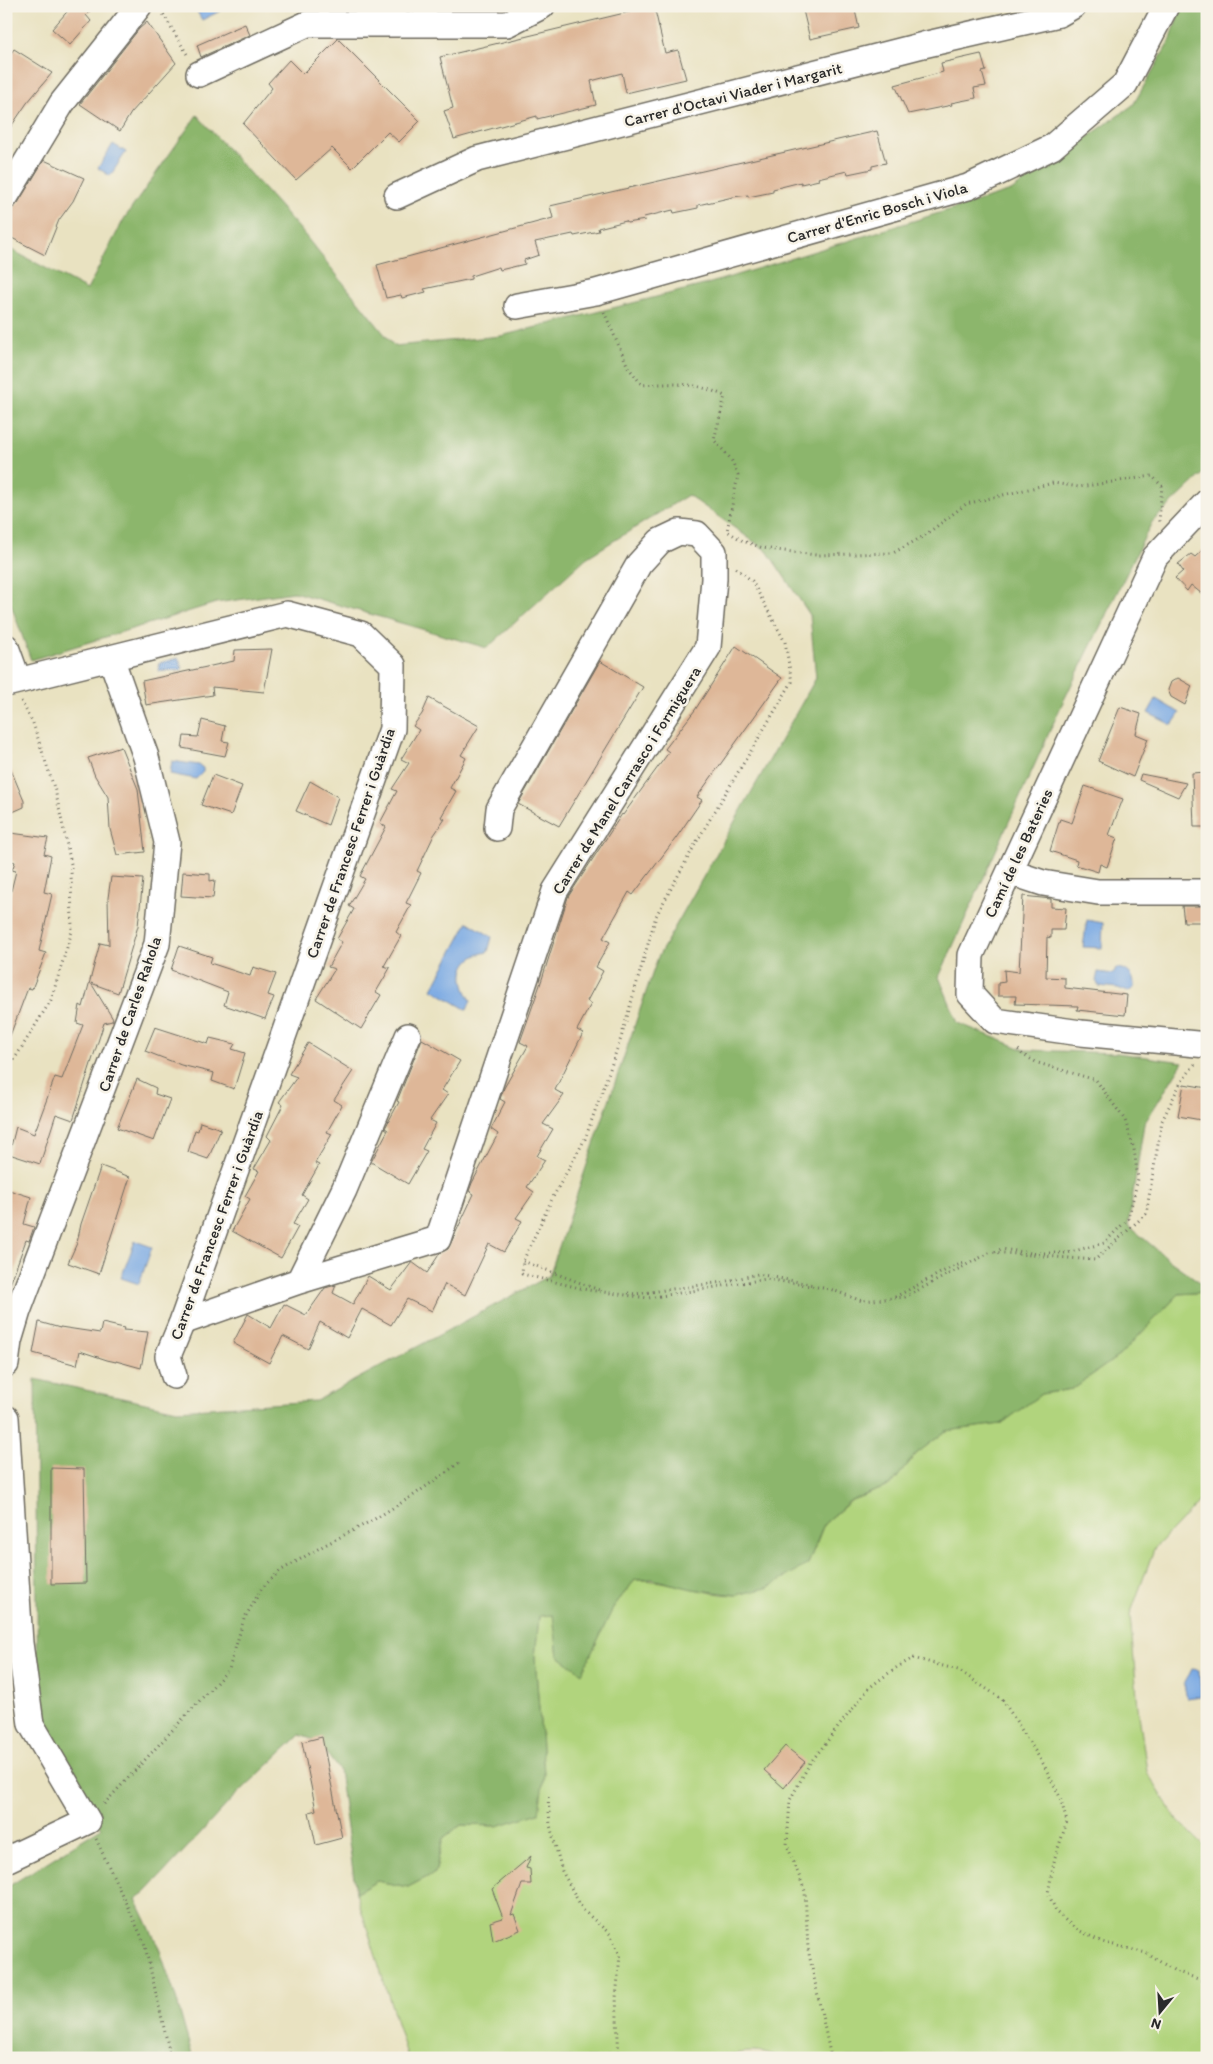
<svg xmlns="http://www.w3.org/2000/svg" width="1213" height="2064" viewBox="0 0 1213 2064" font-family="Itim,sans-serif">
  <style>
    .green { fill: #b1d47d; stroke: #6e8054 }
    .forest { fill: #8cb66c; stroke: #5c704c }
    .water { fill: #78a8e3; stroke: #526a87 }
    .building { fill: #deb798 }
    .lines { fill: none; stroke-linecap: round; stroke-linejoin: round }
    .minor-casing { stroke: #6e6b60; stroke-width: 28 }
    .path { stroke: #6e6b60; stroke-width: 3; stroke-dasharray: 1 4; stroke-linecap: butt }
    .minor { stroke: #fff; stroke-width: 25 }
    .labels { text-anchor: middle; stroke-width: 5; stroke-linejoin: round; paint-order: stroke }
    .street-label { font-size: 16px; fill: #2b2b2b; stroke: #f7f3e8 }
  </style>
  <rect width="100%" height="100%" fill="#f7f3e8"/>
  <filter id="ink" filterUnits="userSpaceOnUse"><feTurbulence type="fractalNoise" baseFrequency=".02" numOctaves="2"/><feDisplacementMap in="SourceGraphic" scale="10" xChannelSelector="R" yChannelSelector="G"/><feConvolveMatrix kernelMatrix="1 2 1 2 8 2 1 2 1" color-interpolation-filters="sRGB"/></filter>
  <filter id="wash" filterUnits="userSpaceOnUse"><feTurbulence type="fractalNoise" baseFrequency=".0096" numOctaves="4" result="noise"/><feDisplacementMap in="SourceGraphic" scale="20" xChannelSelector="R" yChannelSelector="G"/><feGaussianBlur stdDeviation="1.12" result="paint"/><feColorMatrix in="noise" values="0 0 0 0 0 0 0 0 0 0 0 0 0 0 0 0 0 1.4 0 .05"/><feComposite in="paint" operator="in"/></filter>
  <g filter="url(#wash)">
    <rect width="100%" height="100%" fill="#e9e2c1"/>
    <!-- green -->
    <path class="green" d="M1207 1292V1493L1154 1549 1130 1615 1138 1707 1147 1772 1175 1817 1207 1849V2058H778C759 2048 738 2052 718 2058H408L356 1893 377 1881 408 1887 435 1873 443 1838 461 1825 497 1826 544 1774 535 1657 539 1616 553 1614 558 1656 582 1672 614 1606 635 1580C668 1579 700 1594 734 1595 744 1595 795 1570 808 1564L824 1524 852 1500 891 1485 916 1454 946 1431 1001 1424 1041 1394 1072 1389 1120 1355 1179 1294Z"/>
    <!-- forest -->
    <path class="forest" d="M1181 6H1207V470L1152 522 1062 704 939 977 958 1023 1025 1050 1117 1053 1183 1062 1144 1124 1128 1225 1170 1261 1207 1287V1292L1179 1294 1120 1355 1072 1389 1041 1394 1001 1424 946 1431 916 1454 891 1485 851 1500 824 1524 808 1564 767 1588 736 1595 692 1589 652 1579 635 1580 614 1606 582 1673 558 1656 553 1615 539 1616 535 1657 544 1774 539 1813 497 1826 461 1825 443 1838 435 1873 408 1887 377 1881 356 1893 339 1770 317 1741 300 1735 230 1801 146 1892 136 1899 159 1948 176 1998 193 2058H6V1888L101 1828 38 1717 35 1379 177 1410 316 1401 549 1276 658 957 816 678 810 615 767 551 688 495 586 558 487 648 294 592 216 603 31 660 6 591V247L87 290 124 219 197 115 299 228 394 346 501 336 704 285 1011 191 1133 105 1171 39Z"/>
    <!-- water -->
    <path class="water" d="M194 6H230L202 20Z
      M113 144 126 152 110 176 98 168Z
      M179 658 182 670 159 671V663Z
      M1156 699 1180 713 1172 725 1148 713Z
      M172 761 199 765 203 768V772L196 779 170 774Z
      M1087 920 1103 923 1102 948 1083 947Z
      M468 922 492 937 488 952C460 956 457 979 471 1000L467 1010 432 989Z
      M1116 968C1128 969 1135 975 1134 988L1128 992 1118 988 1099 986 1096 981 1098 972 1113 974Z
      M135 1241 152 1247 139 1284 121 1278Z
      M1192 1669 1199 1670 1201 1696 1187 1698 1184 1685Z"/>
    <g id="blocks">
      <!-- building -->
      <path class="building" d="M72 6H95L86 15 91 21 70 45 52 29Z
        M654 6 665 53 678 50 686 79 626 93 622 73 591 81 596 105 537 119V116L454 139 444 111 453 108 440 57Z
        M802 6H854L859 28 810 39Z
        M147 22 176 63 131 113 120 131 80 104 139 29Z
        M245 24 250 35 201 57 197 45Z
        M338 39 420 121 399 142 388 132 352 168 332 148 296 180 243 124 272 88 268 83 289 60 303 74Z
        M14 49 52 73 27 103 6 134V60Z
        M981 54 986 71 982 72 986 86 974 88 976 98 951 103 952 105 908 114 895 85 943 72 941 63Z
        M877 131 886 163 872 166V169L848 174 847 171 818 178 819 180 801 184V182L773 189V192L748 197V195L733 197 698 205V208L674 213 673 210 644 217 645 220 627 223 626 221 598 228 599 231 574 236 573 234 535 242 539 255 524 260 525 264 500 270 499 267 471 276V279L424 289 426 292 402 298 401 295 386 298 377 265 553 218 550 206Z
        M44 160 84 178 73 201 59 220 45 255 6 235V219L12 209 18 203Z
        M1207 546V598L1191 585 1187 591 1175 578 1183 571 1178 564 1191 554 1195 557Z
        M736 646 782 678 697 797 702 800 676 838 633 895 629 892 603 938 610 942 596 967 603 971 587 1001 591 1004 577 1030 583 1033 555 1090 564 1095 543 1124 553 1129 537 1156 545 1160 527 1187 534 1192 516 1218 522 1221 504 1252 489 1244 465 1295 445 1284 432 1311 407 1299 391 1325 362 1309 347 1338 320 1322 308 1349 283 1336 269 1363 233 1343 248 1314 271 1328 284 1304 306 1315 325 1288 336 1285 333 1293 353 1304 368 1276 391 1290 412 1262 427 1273 440 1253 448 1249 474 1194 469 1191 472 1183 498 1134 491 1129 505 1102 500 1099 504 1088 528 1046 520 1042 542 979 568 897 622 814 623 815 669 752 665 749 695 710Z
        M272 649 264 692 212 687 213 695 146 705 142 681 234 661 235 650Z
        M600 661 643 687 559 826 518 804Z
        M1178 678 1192 686 1185 705 1171 697 1168 690 1171 682Z
        M429 698 479 726 461 755 466 758 450 788 456 791 441 817 445 819 434 835 417 871 421 873 406 903 411 905 396 932 401 936 384 966 390 968 376 992 381 995 361 1029 316 999 335 969 328 967 342 942 337 939 354 909 349 906 365 879 360 876 386 827 380 823 397 791 392 789 409 763 401 759 419 730 413 726 422 714Z
        M1120 707 1141 714 1136 734 1148 739 1133 777 1098 761Z
        M202 720 225 726 222 741 229 742 225 756 182 748 184 736 198 737Z
        M121 747 138 789 145 852 117 855 110 829 108 797 95 776 88 758Z
        M6 758 24 801V807L6 815Z
        M1207 772V827H1194L1192 773Z
        M1141 774 1186 783 1178 797 1139 780Z
        M213 775 242 786 231 815 201 805Z
        M310 781 338 797 328 825 296 811Z
        M1085 786 1123 799 1109 835 1117 838 1107 867 1100 864 1098 872 1076 865 1077 860 1050 851 1060 819 1072 823Z
        M11 833 48 838 44 854 51 856 44 892 52 894 39 951 46 953 32 989 28 988 8 1041H6V911L16 871 12 870 15 862 6 859V856Z
        M183 872 210 874V881L215 880 213 898 181 896Z
        M111 877 143 879 138 926 118 993 91 983 113 1019 112 1021 104 1023 73 1120 56 1114 40 1164 9 1154 16 1127 34 1134 55 1077 62 1079 83 1025 77 1023 80 1005 83 1007 100 943 109 945 108 898Z
        M1023 896 1051 899V907L1066 908 1064 930H1051V938L1047 937 1046 977 1065 978V988L1127 995 1125 1015 1077 1010 1078 1006 1015 1004 1016 996H998V983L1005 982 1004 970 1019 972Z
        M1182 906H1207V922H1184Z
        M179 946 212 957 210 963 250 976 253 967 276 974 268 995 274 997 265 1019 224 1005 228 992 171 970Z
        M155 1027 208 1044 210 1038 235 1044 232 1049 245 1053 234 1089 212 1081 214 1073 181 1065 145 1051Z
        M422 1039 460 1061 442 1090 448 1094 430 1120 436 1123 422 1149 427 1151 408 1184 371 1162 388 1130 385 1128 399 1102 397 1101Z
        M308 1043 353 1071 334 1100 342 1105 327 1132 332 1134 315 1163 319 1165 302 1195 308 1199 293 1224 298 1227 281 1258 232 1231 250 1199 245 1196 259 1171 254 1169 271 1140 267 1136 283 1105 279 1102 297 1077 289 1074Z
        M137 1079 156 1088 155 1094 170 1099 154 1141 117 1128Z
        M1184 1084 1207 1088V1121L1178 1116Z
        M200 1122 221 1129 208 1159 188 1152 195 1130 198 1131Z
        M101 1166 130 1177 99 1274 68 1263 77 1243 81 1224Z
        M9 1190 31 1197 24 1224 34 1227 29 1241 26 1240 8 1290 6 1289V1200Z
        M39 1322 60 1328V1327L100 1333 102 1323 124 1328 123 1330 148 1332 141 1368 116 1361V1362L107 1360 80 1351 77 1365 33 1353Z
        M51 1468 84 1469 86 1583 51 1584Z
        M322 1737 342 1838 316 1845 309 1812 316 1810 302 1742Z
        M785 1746 805 1762 784 1788 764 1770Z
        M531 1856 526 1868 530 1869 531 1884H522L511 1915 514 1914 520 1930 493 1941 490 1922 503 1918 492 1889Z"/>
    </g>
  </g>
  <g filter="url(#ink)">
    <use href="#blocks" fill-opacity="0" stroke="#6e6b60" stroke-width="1"/>
    <g class="lines">
      <defs>
        <path id="minor" d="M199 74 307 24H507L542 6
          M6 196 62 103 139 6
          M397 196 477 159 923 45 1059 14 1073 6
          M517 306 596 292 968 187 1052 147 1125 84 1166 6
          M1207 502 1155 557 971 955 970 994 995 1021 1081 1033 1207 1045
          M6 647 18 680
          M6 684 287 614 361 634 393 665 392 729 182 1322 168 1356 174 1376
          M1010 872 1043 883 1098 892H1207
          M299 1281 344 1190 408 1036
          M182 1322 299 1281 438 1239 555 891 708 647 714 579V552L697 534 679 532 660 541 639 564 499 809 497 828
          M6 1364 9 1341 18 1311 157 944 167 842 146 757 111 658
          M6 1418 20 1643 31 1724 88 1821 6 1860"/>
      </defs>
      <!-- minor casing -->
      <use href="#minor" class="minor-casing"/>
      <!-- path -->
      <path class="path" d="M161 10 188 56
        M604 312 628 367 642 385C674 383 695 382 725 396L714 440 731 459 738 475 727 531 743 541 763 548 784 551 816 555 893 553 924 536 966 504 1053 483 1079 487 1152 476 1162 486 1159 522
        M736 568 752 581 785 642 792 682 697 841 656 916 621 1038 585 1139 553 1197 523 1261 522 1274 588 1290 648 1298 766 1279 830 1289 862 1301 905 1297 991 1252 1095 1260 1146 1214 1162 1121 1180 1084 1195 1064
        M6 1073 51 1000 72 931 71 864 56 794 33 723 21 701
        M995 1252 1001 1249 1032 1253H1067L1104 1243 1128 1219 1138 1179 1134 1149 1125 1120 1096 1080 1038 1063 1023 1055 1016 1047
        M523 1261 599 1290
        M628 1293 636 1294 723 1282 758 1274 814 1285
        M895 1297 948 1269 966 1262
        M548 1797 550 1825 562 1871 583 1910 610 1934 620 1955 616 1998 619 2058
        M104 1804 229 1669 244 1619 262 1588 280 1571 323 1546 373 1520 414 1495 459 1463
        M96 1839 144 1942 171 2058
        M831 2058 808 1949 805 1891 787 1845 790 1800 810 1763 869 1688 894 1669 913 1658 958 1670 1002 1699 1044 1765 1060 1797 1067 1822 1055 1857 1048 1893 1057 1913 1076 1929 1102 1942 1146 1953 1175 1971 1207 1982"/>
      <!-- minor -->
      <use href="#minor" class="minor"/>
    </g>
  </g>
  <g class="labels">
    <!-- street labels -->
    <g class="street-label">
      <text transform="translate(733 94) rotate(-14)" y="6">Carrer d'Octavi Viader i Margarit</text>
      <text transform="translate(877 212) rotate(-16)" y="6">Carrer d'Enric Bosch i Viola</text>
      <text transform="translate(626 780) rotate(-58)" y="6">Carrer de Manel Carrasco i Formiguera</text>
      <text transform="translate(350 843) rotate(-71)" y="6">Carrer de Francesc Ferrer i Guàrdia</text>
      <text transform="translate(1018 853) rotate(-65)" y="6">Camí de les Bateries</text>
      <text transform="translate(129 1014) rotate(-71)" y="6">Carrer de Carles Rahola</text>
      <text transform="translate(216 1225) rotate(-70)" y="6">Carrer de Francesc Ferrer i Guàrdia</text>
    </g>
  </g>
  <!-- margin -->
  <rect width="1213" height="2064" fill="none" stroke="#f7f3e8" stroke-width="25"/>
  <!-- north arrow -->
  <g transform="translate(1160 2012) rotate(198)" stroke="#f7f3e8" stroke-width="4" paint-order="stroke">
  <path d="M0-4L9 19L0 12L-9 19Z" fill="#2b2b2b"/>
  <text y="-8" font-size="14" font-weight="bold" text-anchor="middle" fill="#2b2b2b">N</text>
  </g>
</svg>
